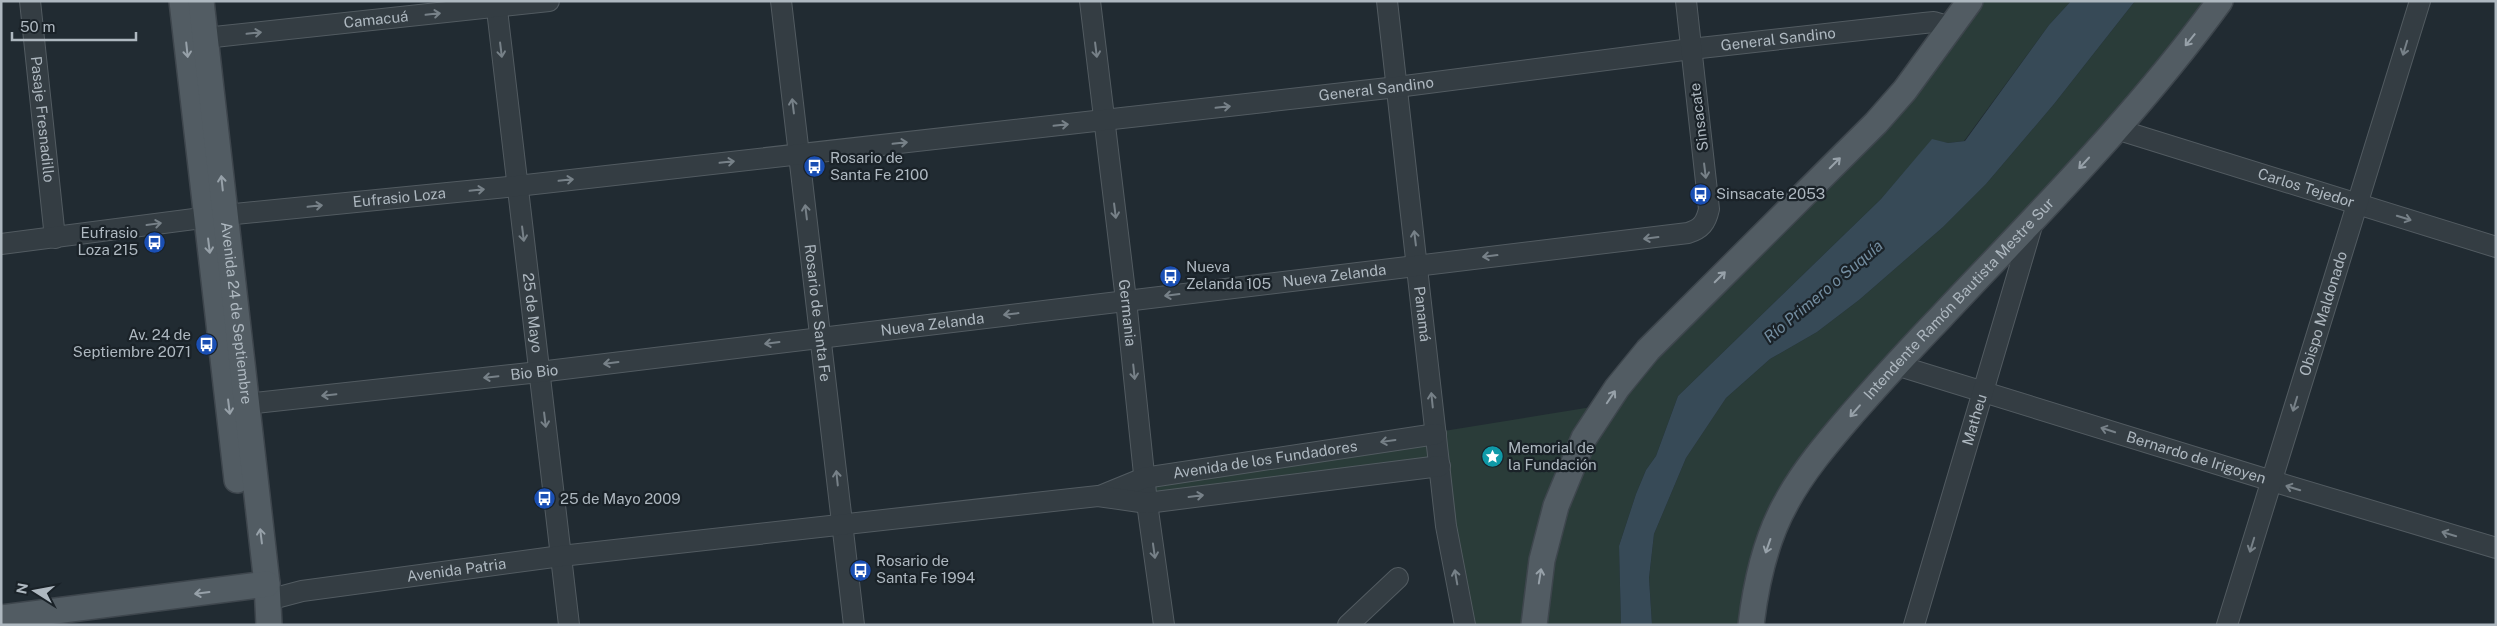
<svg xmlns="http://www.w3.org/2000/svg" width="2497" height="626" viewBox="0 0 2497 626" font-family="'Public Sans',sans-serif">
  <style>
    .green { fill: #2a3c39 }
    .water { fill: #374a57 }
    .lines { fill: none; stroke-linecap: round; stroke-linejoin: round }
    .minor-casing { stroke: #525b61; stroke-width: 22 }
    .major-casing { stroke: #3e464d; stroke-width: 28 }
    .minor { stroke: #343d43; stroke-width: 20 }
    .major { stroke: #525c63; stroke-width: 25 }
    .oneway { stroke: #778188 }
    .oneway2 { stroke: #97a1a9 }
    .labels { text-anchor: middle; stroke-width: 4.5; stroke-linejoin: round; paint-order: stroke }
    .street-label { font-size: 15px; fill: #aeb8c0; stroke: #1a2228 }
    .poi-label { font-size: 15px; fill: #aeb8c0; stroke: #1a2228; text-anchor: start }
    .water-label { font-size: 16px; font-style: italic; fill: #738da0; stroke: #1a2228 }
  </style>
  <rect width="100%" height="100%" fill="#212b32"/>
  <!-- green -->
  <path class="green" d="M1970 1H2071L2049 25 1964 141 1948 143 1932 140 1881 199 1678 396 1656 456 1646 470 1636 494 1619 546 1621 625H1534L1584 438 1733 264Z
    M2135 1H2220L1803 475 1751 625H1652L1649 578 1654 534 1686 458 1726 398 1770 359 1817 332 1859 300 1943 227 1986 184 2054 104Z
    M1598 406 1526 625H1472L1454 515 1444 431Z
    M1428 442 1430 458 1152 500 1150 487Z"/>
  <!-- water -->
  <path class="water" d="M2071 1H2135L2054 104 1986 184 1943 227 1859 300 1817 332 1770 359 1726 398 1686 458 1654 534 1649 578 1652 625H1621L1619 546 1636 494 1646 470 1656 456 1678 396 1881 199 1932 139 1948 143 1965 141 2049 25Z"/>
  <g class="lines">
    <defs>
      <g id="minor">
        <path id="s1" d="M30 1 55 238"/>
        <path id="s2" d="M496 1 569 625"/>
        <path id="s3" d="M781 1 854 625"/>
        <path id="s4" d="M1090 1 1126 300 1147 503 1164 625"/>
        <path id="s5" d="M1387 1 1446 526 1465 625"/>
        <path id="s6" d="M205 38 549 1"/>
        <path id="s7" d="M2116 129 2496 247"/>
        <path id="s8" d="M1 244 225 215 517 186 1397 87 1691 49 1924 23 1934 22 1951 27"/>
        <path id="s9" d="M1896 365 2272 481 2496 548"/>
        <path id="s10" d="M246 404 539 372 1688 233C1701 229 1706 223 1709 209L1686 1"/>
        <path id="s11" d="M1100 496 1144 478 1436 434"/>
        <path id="s12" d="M268 600 302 591 561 556 1098 496 1147 503 1440 466"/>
        <path d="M1348 625 1398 578"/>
        <path id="s13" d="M1914 625 2034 219"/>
        <path id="s14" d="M2227 625 2420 1"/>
      </g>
      <g id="major">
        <path d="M182 1 237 480"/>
        <path id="s15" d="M201 1 267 584 269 625"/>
        <path d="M1 618 267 584"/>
        <path d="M1534 625 1542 560 1556 506 1584 438 1617 388 1648 350 1876 123 1905 90 1970 1"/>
        <path id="s16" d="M1751 625C1756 583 1765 540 1786 503 1803 471 1828 442 1852 414 1881 381 1910 349 1941 317 2037 215 2137 115 2220 1"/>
      </g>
    </defs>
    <!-- minor casing -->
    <use href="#minor" class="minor-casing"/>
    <!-- major casing -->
    <use href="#major" class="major-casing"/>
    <!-- minor -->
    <use href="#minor" class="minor"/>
    <!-- major -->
    <use href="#major" class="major"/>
  </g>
  <!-- one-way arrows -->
  <defs><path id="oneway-shaft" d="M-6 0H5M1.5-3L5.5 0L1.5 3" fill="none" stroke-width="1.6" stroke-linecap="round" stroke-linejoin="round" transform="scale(1.25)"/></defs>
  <g class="oneway">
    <use href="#oneway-shaft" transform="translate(433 14) rotate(-6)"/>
    <use href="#oneway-shaft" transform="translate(254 33) rotate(-6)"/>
    <use href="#oneway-shaft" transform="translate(2405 48) rotate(107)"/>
    <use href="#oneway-shaft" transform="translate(501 50) rotate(83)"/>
    <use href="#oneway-shaft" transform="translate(1096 50) rotate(83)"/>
    <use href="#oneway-shaft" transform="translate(793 106) rotate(-97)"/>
    <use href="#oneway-shaft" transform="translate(1223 107) rotate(-6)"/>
    <use href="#oneway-shaft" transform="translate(1061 125) rotate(-6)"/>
    <use href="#oneway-shaft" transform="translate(900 143) rotate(-6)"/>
    <use href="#oneway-shaft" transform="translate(727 162) rotate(-6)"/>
    <use href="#oneway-shaft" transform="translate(1705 171) rotate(83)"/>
    <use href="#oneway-shaft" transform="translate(566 180) rotate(-6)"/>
    <use href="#oneway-shaft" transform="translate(477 190) rotate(-6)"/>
    <use href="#oneway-shaft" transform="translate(315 206) rotate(-6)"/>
    <use href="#oneway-shaft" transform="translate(1115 211) rotate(83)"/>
    <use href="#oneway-shaft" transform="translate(806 212) rotate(-97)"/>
    <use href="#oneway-shaft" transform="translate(2404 218) rotate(17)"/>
    <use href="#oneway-shaft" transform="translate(154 224) rotate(-8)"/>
    <use href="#oneway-shaft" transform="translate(523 234) rotate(83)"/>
    <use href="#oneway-shaft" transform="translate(1415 238) rotate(-97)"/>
    <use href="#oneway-shaft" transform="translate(1651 238) rotate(173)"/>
    <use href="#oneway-shaft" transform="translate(1490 256) rotate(173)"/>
    <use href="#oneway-shaft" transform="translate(1172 295) rotate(173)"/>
    <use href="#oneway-shaft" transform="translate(1011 314) rotate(173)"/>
    <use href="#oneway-shaft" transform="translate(772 343) rotate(173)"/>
    <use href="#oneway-shaft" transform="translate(611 363) rotate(173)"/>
    <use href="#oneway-shaft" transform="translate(1134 372) rotate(84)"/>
    <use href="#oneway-shaft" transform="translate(491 377) rotate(174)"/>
    <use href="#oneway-shaft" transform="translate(329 395) rotate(174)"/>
    <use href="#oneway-shaft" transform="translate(1432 400) rotate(-96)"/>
    <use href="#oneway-shaft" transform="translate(2295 404) rotate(107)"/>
    <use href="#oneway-shaft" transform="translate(545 420) rotate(83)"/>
    <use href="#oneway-shaft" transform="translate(2108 430) rotate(-162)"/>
    <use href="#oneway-shaft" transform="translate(1388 441) rotate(172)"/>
    <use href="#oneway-shaft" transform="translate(837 478) rotate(-96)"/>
    <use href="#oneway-shaft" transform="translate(2293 488) rotate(-163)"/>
    <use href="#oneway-shaft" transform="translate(1196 496) rotate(-7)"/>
    <use href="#oneway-shaft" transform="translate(2449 534) rotate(-163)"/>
    <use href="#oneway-shaft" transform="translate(2252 545) rotate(107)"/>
    <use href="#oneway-shaft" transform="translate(1154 551) rotate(82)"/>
    <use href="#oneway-shaft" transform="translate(1456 577) rotate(-100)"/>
  </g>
  <g class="oneway2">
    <use href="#oneway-shaft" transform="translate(2190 40) rotate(129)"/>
    <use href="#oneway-shaft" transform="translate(187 50) rotate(84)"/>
    <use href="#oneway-shaft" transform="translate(1835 163) rotate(-45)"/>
    <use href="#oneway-shaft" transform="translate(2084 163) rotate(133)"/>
    <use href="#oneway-shaft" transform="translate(222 183) rotate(-96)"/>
    <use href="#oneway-shaft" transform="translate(209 246) rotate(83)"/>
    <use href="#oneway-shaft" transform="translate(1720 277) rotate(-45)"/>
    <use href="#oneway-shaft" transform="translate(1611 397) rotate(-56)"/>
    <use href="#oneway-shaft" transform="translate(229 407) rotate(83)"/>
    <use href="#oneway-shaft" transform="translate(1855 411) rotate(131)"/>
    <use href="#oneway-shaft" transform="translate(261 536) rotate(-97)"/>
    <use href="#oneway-shaft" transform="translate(1768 546) rotate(109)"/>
    <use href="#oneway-shaft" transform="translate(1540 576) rotate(-81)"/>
    <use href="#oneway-shaft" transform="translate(202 593) rotate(173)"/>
  </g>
  <!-- icons -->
  <defs>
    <symbol id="bus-disc" viewBox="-11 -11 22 22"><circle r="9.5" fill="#1a4fb4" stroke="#1a2228"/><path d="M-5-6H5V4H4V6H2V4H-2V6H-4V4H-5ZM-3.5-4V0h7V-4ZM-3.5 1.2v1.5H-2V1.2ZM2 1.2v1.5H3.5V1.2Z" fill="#fff"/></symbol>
    <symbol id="sight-disc" viewBox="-11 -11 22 22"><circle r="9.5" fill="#0f9aa8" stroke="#1a2228"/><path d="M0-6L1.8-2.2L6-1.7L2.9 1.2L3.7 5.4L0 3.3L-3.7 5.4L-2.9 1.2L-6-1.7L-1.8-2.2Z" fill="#fff"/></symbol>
  </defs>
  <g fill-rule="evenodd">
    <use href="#bus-disc" x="802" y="154" width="25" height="25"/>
    <use href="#bus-disc" x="1688" y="182" width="25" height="25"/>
    <use href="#bus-disc" x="142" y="230" width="25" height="25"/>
    <use href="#bus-disc" x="1158" y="264" width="25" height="25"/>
    <use href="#bus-disc" x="194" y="332" width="25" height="25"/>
    <use href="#sight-disc" x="1480" y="444" width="25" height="25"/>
    <use href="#bus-disc" x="532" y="486" width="25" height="25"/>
    <use href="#bus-disc" x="848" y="558" width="25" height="25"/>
  </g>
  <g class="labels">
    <!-- street labels -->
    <g class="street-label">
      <text dy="5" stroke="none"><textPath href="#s6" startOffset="172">Camacuá</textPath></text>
      <text dy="5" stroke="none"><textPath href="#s8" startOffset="1789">General Sandino</textPath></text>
      <text dy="5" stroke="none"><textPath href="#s8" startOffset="1384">General Sandino</textPath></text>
      <text transform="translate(1699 117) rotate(-97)" y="5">Sinsacate</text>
      <text dy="5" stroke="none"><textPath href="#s1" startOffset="119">Pasaje Fresnadillo</textPath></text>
      <text dy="5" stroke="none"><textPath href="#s7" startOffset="199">Carlos Tejedor</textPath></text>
      <text dy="5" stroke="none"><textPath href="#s8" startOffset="401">Eufrasio Loza</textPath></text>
      <text dy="5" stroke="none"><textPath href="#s10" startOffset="1096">Nueva Zelanda</textPath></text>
      <text dy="5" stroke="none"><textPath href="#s16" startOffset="396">Intendente Ramón Bautista Mestre Sur</textPath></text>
      <text dy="5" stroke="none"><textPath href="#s15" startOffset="314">Avenida 24 de Septiembre</textPath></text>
      <text dy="5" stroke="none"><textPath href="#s2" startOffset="314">25 de Mayo</textPath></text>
      <text dy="5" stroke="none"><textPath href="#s3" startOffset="314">Rosario de Santa Fe</textPath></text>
      <text dy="5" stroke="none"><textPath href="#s4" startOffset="314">Germania</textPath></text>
      <text dy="5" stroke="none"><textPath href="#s14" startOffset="326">Obispo Maldonado</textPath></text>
      <text dy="5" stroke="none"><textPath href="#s5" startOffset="315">Panamá</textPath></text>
      <text dy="5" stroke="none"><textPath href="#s10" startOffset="691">Nueva Zelanda</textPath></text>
      <text dy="5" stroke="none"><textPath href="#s10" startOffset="290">Bio Bio</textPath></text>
      <text dy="5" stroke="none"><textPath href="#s13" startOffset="214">Matheu</textPath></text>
      <text dy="5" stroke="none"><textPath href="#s9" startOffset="314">Bernardo de Irigoyen</textPath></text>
      <text dy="5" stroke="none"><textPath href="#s11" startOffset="170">Avenida de los Fundadores</textPath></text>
      <text dy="5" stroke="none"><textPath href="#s12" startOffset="191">Avenida Patria</textPath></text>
    </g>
    <!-- poi labels -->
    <g class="poi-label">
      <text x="830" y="163">Rosario de<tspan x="830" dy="17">Santa Fe 2100</tspan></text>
      <text x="1716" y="199">Sinsacate 2053</text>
      <text x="138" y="238" text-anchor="end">Eufrasio<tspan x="138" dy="17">Loza 215</tspan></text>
      <text x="1186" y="272">Nueva<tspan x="1186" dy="17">Zelanda 105</tspan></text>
      <text x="191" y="340" text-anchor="end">Av. 24 de<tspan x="191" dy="17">Septiembre 2071</tspan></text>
      <text x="1508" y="453">Memorial de<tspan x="1508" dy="17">la Fundación</tspan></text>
      <text x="560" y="504">25 de Mayo 2009</text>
      <text x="876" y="566">Rosario de<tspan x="876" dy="17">Santa Fe 1994</tspan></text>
    </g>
    <!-- water labels -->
    <g class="water-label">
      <text transform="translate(1823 291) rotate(-40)" y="6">Río Primero o Suquía</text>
    </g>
  </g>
  <!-- border -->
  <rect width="2497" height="626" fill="none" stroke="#aeb8c0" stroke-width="5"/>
  <!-- north arrow -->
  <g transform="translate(35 591) rotate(281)" stroke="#1a2228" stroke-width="4" paint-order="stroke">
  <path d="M0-4L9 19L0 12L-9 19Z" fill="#aeb8c0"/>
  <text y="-8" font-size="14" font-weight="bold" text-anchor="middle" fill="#aeb8c0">N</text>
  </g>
  <!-- scale -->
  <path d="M12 32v8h124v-8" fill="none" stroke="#aeb8c0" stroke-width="2.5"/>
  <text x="20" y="32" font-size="15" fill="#aeb8c0" stroke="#1a2228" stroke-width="4" paint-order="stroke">50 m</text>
</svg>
